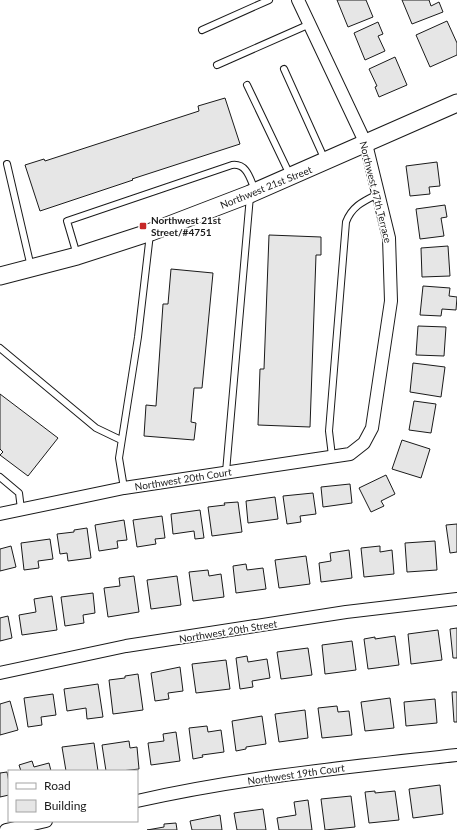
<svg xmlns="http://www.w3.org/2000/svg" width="457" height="830" viewBox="0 0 457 830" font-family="Lato,sans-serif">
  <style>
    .building { fill: #e6e6e6; stroke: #1a1a1a }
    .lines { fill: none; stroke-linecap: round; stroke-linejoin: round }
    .lane-casing { stroke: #1a1a1a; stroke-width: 8 }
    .street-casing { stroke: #1a1a1a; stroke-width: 14 }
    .secondary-casing { stroke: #1a1a1a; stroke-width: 19 }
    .lane { stroke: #fff; stroke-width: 6 }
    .street { stroke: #fff; stroke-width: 12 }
    .secondary { stroke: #fff; stroke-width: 17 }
    .poi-dot { fill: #c62828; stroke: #fff; stroke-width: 1.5 }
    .labels { text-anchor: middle; stroke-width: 3; stroke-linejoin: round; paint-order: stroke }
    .street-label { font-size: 10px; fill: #1a1a1a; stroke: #fff }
    .poi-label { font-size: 10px; font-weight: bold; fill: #1a1a1a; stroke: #fff; text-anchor: start }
  </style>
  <rect width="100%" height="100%" fill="#fff"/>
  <!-- building -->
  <path class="building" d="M337 0H366L373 17 348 27Z
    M402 0H429L431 6 439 2 443 12 412 24Z
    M447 21 457 43V55L430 67 416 35Z
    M378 22 383 34 378 36 385 51 365 60 354 33Z
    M395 57 407 85 379 97 375 87 377 86 369 69Z
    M225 98 240 144 132 179 133 180 40 211 25 165 44 159 45 161 199 111 198 106Z
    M437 162 440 186 429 187 430 194 410 196 406 166Z
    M445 205 447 217 441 218 444 236 420 239 416 209Z
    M269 235 321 237V255H316L310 427 258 425 260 369H264Z
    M448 246 450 276 422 277 421 248Z
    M171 269 213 273 202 388H194L191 422 196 423 194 440 144 436 146 405 156 406 163 304H168Z
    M423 286 450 288 449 296 457 297 456 310 442 309 441 316 420 315Z
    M418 326 446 327 444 356 416 355Z
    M413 363 445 367 441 397 410 392Z
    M0 394 58 438 28 476 0 455 3 452 0 449Z
    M414 401 436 404 431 433 409 430Z
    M402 440 430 449 421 478 392 469Z
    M386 475 395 494 381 501 384 506 371 512 359 488Z
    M350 484 352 503 323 507 321 487Z
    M313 493 316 514 300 516 301 522 287 524 283 496Z
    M275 497 278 519 248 523 246 501Z
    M238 502 242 532 212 536 208 507 225 505 224 503Z
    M200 510 204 538 195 539 194 531 173 534 171 514Z
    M162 516 165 538 155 539 156 544 137 547 133 520Z
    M124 520 127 540 117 541 118 548 99 551 95 525Z
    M457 524V552L450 553 446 525Z
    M87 528 91 558 68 561 67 553 60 554 57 534 74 532V530Z
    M50 539 53 559 38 561 39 568 24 570 21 543Z
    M435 541 437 570 407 572 405 543Z
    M11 546 16 567 0 571V549Z
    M380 546V552L392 550 394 574 364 577 361 548Z
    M349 550 352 578 321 582 319 563 331 561 330 553Z
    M306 556 310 584 279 588 275 560Z
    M246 564 247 570 263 568 266 589 236 593 233 566Z
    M208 570 209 576 221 574 224 597 193 601 189 572Z
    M134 576 139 612 108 617 104 588 120 586 119 578Z
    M177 576 181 605 151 609 147 580Z
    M93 593 95 613 83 615 84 623 65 626 61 597Z
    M52 596 57 630 22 635 19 615 36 612 34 599Z
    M8 616 12 638 0 641V618Z
    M457 628V658H453L450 629Z
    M438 630 442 660 411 664 408 634Z
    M395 636 399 665 368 669 364 639 375 637V639Z
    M352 641 356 670 325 674 322 645Z
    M308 648 312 675 281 679 277 652Z
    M247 656 248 662 267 659 270 678 252 681 253 687 240 689 236 658Z
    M226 660 230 689 196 693 192 664Z
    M180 667 183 691 168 693 169 699 155 701 151 673Z
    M138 674 143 710 113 714 109 680 125 678V676Z
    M98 684 103 717 87 719 86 708 67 711 64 689Z
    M452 692H457V722H454Z
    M53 694 56 715 41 717 42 725 28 727 24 698Z
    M390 698 394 728 365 731 361 702Z
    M435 699 437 723 406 726 404 702Z
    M10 701 18 730 0 735V704Z
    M337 706 338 712 349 711 352 735 322 738 318 708Z
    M305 710 308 738 279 742 275 714Z
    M262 716 266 744 246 747V749L236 751 232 721Z
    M207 726 208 732 221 730 224 752 202 755 203 757 193 759 189 728Z
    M176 732 180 761 151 765 148 743 164 741 163 734Z
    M129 741 130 748 137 747 139 769 121 771H106L102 745Z
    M94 743 98 771H66L62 747Z
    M32 761 34 767 49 763 51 771H21L19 765Z
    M7 772 9 782V795L0 797V773Z
    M440 785 443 814 413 818 409 789Z
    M375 791V793L395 791 399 820 369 823 365 792Z
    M351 796 355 827 325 830 321 799Z
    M308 800 312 830H279L277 818 296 815 294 802Z
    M263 809 266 830H237L234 813Z
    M220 815 222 830H192L190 821Z
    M176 823 177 830H147L164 827V824Z"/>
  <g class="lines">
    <defs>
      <path id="lane" d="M202 30 269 0
        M217 65 310 24
        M284 69 325 160
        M247 85 290 175
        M7 164 31 267
        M77 255 67 221 232 165C247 163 250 179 255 190
        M0 348 96 428 121 440
        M332 456 329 431 346 222C352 206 364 201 378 194
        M226 472 250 196
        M0 477 19 493 21 509
        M124 488 119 458 138 337 150 234"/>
      <path id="street" d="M0 514 124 488 350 454 364 443 372 428 391 301 389 238 366 144 298 0
        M0 673 126 646 346 612 457 599
        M137 801C242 777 350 767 457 755
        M6 830 46 821"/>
      <path id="secondary" d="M0 276 77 256 151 232 250 194 457 103"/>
    </defs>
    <!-- lane casing -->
    <use href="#lane" class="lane-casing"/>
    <!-- street casing -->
    <use href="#street" class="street-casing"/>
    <!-- secondary casing -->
    <use href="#secondary" class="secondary-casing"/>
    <!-- lane -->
    <use href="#lane" class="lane"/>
    <!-- street -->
    <use href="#street" class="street"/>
    <!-- secondary -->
    <use href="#secondary" class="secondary"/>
  </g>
  <!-- markers -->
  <rect class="poi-dot" x="139" y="222" width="8" height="8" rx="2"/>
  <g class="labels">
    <!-- street labels -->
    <g class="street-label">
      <text transform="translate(266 187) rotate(-22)" y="4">Northwest 21st Street</text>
      <text transform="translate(376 192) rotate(76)" y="4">Northwest 47th Terrace</text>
      <text transform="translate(183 479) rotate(-9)" y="4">Northwest 20th Court</text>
      <text transform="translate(228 631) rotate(-9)" y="4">Northwest 20th Street</text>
      <text transform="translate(296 774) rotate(-8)" y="4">Northwest 19th Court</text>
    </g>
    <!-- poi labels -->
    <g class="poi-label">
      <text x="151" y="224">Northwest 21st<tspan x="151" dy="12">Street/#4751</tspan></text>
    </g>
  </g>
  <!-- legend -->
  <rect x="8" y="770" width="130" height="52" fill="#ffffff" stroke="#a3a3a3"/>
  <rect x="16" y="783" width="20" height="6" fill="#ffffff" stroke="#a3a3a3"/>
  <text x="44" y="790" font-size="12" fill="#1a1a1a">Road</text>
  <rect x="16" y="800" width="20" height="12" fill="#e6e6e6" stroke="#a3a3a3"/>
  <text x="44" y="810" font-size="12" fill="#1a1a1a">Building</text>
</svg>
